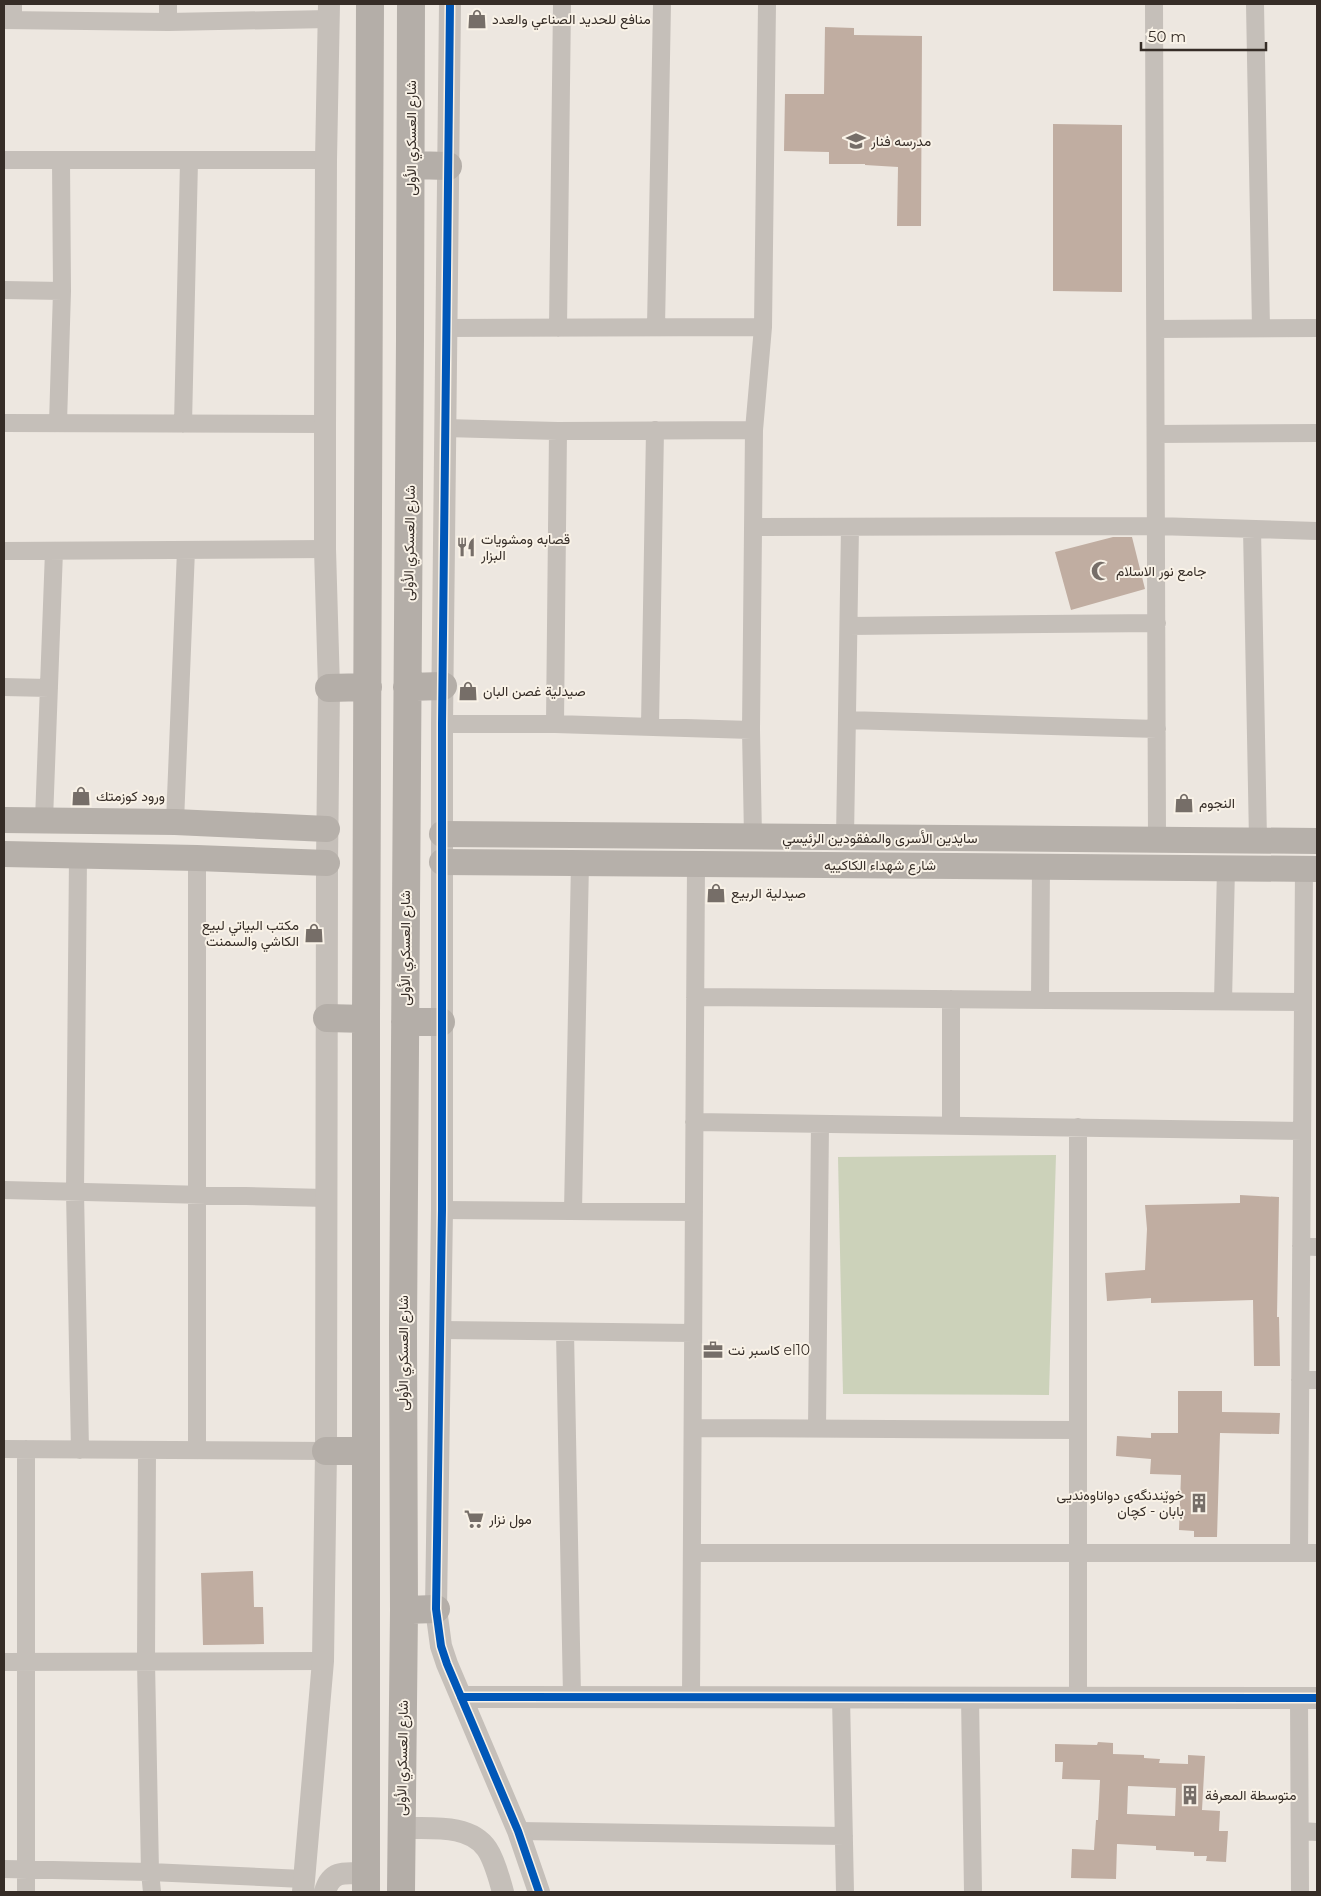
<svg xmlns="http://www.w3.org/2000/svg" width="1321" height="1896" viewBox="0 0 1321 1896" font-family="Montserrat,Vazirmatn,sans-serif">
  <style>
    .green { fill: #ccd2ba }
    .building { fill: #c0ada1; fill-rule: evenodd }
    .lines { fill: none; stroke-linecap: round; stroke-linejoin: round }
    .minor { stroke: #c5bfb9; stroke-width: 18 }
    .tertiary { stroke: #c5bfb9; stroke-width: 22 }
    .secondary { stroke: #b6b0aa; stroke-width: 26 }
    .primary { stroke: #b4aea8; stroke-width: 28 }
    .cycleway-casing { stroke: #f9f2e7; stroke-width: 11 }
    .cycleway { stroke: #0057b8; stroke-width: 8 }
    .labels { text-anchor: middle; stroke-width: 4; stroke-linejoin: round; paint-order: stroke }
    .poi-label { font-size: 14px; fill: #362d27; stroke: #f9f2e7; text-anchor: start }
    .street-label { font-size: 14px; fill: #362d27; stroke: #f9f2e7 }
  </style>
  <rect width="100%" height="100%" fill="#ede7e0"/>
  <!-- green -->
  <path class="green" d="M1056 1155 1049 1395 843 1394 838 1157Z"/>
  <!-- building -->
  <path class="building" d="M825 27 854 28V35L922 36 921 226H897L898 167 865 165V164H829V152L784 151 785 94H824Z
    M1053 124 1122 125V292L1053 291Z
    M1113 537H1132L1145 589 1071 610 1055 552Z
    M1240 1195 1279 1197 1277 1317H1279L1280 1366H1254L1253 1300 1151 1303V1298L1107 1301 1105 1273 1145 1270 1147 1229 1145 1205 1240 1203Z
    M1178 1391H1222V1412L1280 1413 1279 1434 1220 1433 1217 1537H1194V1531L1179 1530 1181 1475 1150 1474 1151 1459 1116 1456 1117 1436 1151 1438V1433H1178Z
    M253 1571 254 1607H263L264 1644 203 1645 201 1573Z
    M1098 1742 1113 1743V1754L1144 1755V1758L1160 1759 1159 1763 1188 1764V1755L1205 1756 1202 1810 1220 1811 1219 1831H1228L1226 1862 1206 1861 1207 1856H1194V1852L1156 1850V1846L1117 1844 1116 1879 1071 1878 1072 1849 1094 1850 1096 1820H1098L1100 1780 1062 1779 1063 1762H1055V1744L1097 1745ZM1128 1786 1176 1788 1175 1816 1127 1814Z"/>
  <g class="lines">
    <!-- minor -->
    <path class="minor" d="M1154 4 1157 840
      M1255 4 1261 328
      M4 20 168 22 329 19
      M13 20V4
      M168 22V4
      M4 160H326
      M4 290 62 291
      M656 327 662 4
      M446 328 763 327
      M558 328 562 4
      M1156 329 1317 328
      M4 423 325 424
      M58 423 62 291 61 161
      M183 424 189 161
      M445 428 558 431 754 430
      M1156 434 1317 433
      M753 527 1156 526 1317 531
      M1252 529 1258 840
      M4 551 325 549
      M849 626 1157 623
      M4 687 49 688
      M847 720 1157 729
      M442 724H555L751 730
      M555 724 558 431
      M650 726 655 430
      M44 820 54 551
      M175 822 186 550
      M753 837 751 730 754 430 763 327 767 4
      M845 838 850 527
      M78 856 75 1192 80 1450
      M197 858V1450
      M695 997 1303 1002
      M1040 1000 1041 866
      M1223 1001 1226 868
      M694 1122 1302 1131
      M951 1125V999
      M4 1190 326 1198
      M442 1210 694 1212
      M573 1211 580 863
      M1301 1246 1317 1247
      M441 1330 693 1333
      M565 1332 572 1696
      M1300 1380H1317
      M693 1428 1078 1430
      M817 1429 820 1124
      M4 1449 326 1451
      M147 1450 146 1662 150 1872 152 1892
      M692 1553H1317
      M1299 1553 1304 868
      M4 1662 323 1661
      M691 1696 696 864
      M841 1697 845 1892
      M970 1697 973 1892
      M1078 1698V1127
      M1299 1698 1300 1892
      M518 1831 844 1836
      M1300 1831 1317 1832
      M4 1869 150 1872 303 1879
      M26 1892V1449"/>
    <!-- tertiary -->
    <path class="tertiary" d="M450 4 442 724V1210L436 1609 441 1646 447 1664 518 1831 539 1892
      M461 1697 1317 1698
      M401 1828C429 1829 470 1823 487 1849 495 1861 499 1878 503 1892
      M303 1892 323 1661 326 1451 327 863 329 688 325 549V424L326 160 329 4
      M325 1892C331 1869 347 1873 366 1874"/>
    <!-- secondary -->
    <path class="secondary" d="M4 820 175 822 327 829
      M442 834 1317 841
      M4 854 197 858 327 863
      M442 862 1317 869"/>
    <!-- primary -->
    <path class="primary" d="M411 165 448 166
      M407 687 443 686
      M329 688 368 687
      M327 1018 366 1019
      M405 1022H441
      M326 1451H365
      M404 1610 436 1609
      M366 1892V1019L370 4
      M401 1892 404 1610 403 1332 410 340 411 4"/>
    <defs>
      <path id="cycleway" d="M450 4 442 724V1210L436 1609 441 1646 447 1664 518 1831 539 1892
        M461 1697 1317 1698"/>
    </defs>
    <!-- cycleway casing -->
    <use href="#cycleway" class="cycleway-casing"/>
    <!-- cycleway -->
    <use href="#cycleway" class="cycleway"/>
  </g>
  <!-- icons -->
  <defs>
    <symbol id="shop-bare" viewBox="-9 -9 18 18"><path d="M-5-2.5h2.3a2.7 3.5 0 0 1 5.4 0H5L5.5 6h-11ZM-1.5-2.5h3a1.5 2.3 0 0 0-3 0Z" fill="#766e68" stroke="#f9f2e7" stroke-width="2.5" paint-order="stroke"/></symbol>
    <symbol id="school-bare" viewBox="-9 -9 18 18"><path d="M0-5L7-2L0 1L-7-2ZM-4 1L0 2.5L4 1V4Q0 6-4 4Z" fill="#766e68" stroke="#f9f2e7" stroke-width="2.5" paint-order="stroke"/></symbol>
    <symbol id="restaurant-bare" viewBox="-9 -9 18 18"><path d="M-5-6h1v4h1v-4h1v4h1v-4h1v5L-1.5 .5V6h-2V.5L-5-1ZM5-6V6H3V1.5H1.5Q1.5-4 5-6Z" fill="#766e68" stroke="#f9f2e7" stroke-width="2.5" paint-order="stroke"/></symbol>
    <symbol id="mosque-bare" viewBox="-9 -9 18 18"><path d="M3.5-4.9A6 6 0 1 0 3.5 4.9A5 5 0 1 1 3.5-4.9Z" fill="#766e68" stroke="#f9f2e7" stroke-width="2.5" paint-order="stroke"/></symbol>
    <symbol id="office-bare" viewBox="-9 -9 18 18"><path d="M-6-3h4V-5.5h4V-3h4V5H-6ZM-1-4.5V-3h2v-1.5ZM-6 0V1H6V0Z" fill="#766e68" stroke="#f9f2e7" stroke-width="2.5" paint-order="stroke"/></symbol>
    <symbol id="building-bare" viewBox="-9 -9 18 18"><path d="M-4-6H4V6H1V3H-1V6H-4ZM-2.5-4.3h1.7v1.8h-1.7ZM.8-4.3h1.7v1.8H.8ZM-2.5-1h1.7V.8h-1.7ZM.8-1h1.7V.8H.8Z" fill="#766e68" stroke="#f9f2e7" stroke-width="2.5" paint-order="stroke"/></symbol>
    <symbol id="supermarket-bare" viewBox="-9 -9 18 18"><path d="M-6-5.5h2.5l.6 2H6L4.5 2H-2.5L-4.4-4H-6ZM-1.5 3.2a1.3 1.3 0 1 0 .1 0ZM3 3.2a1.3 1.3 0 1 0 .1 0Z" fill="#766e68" stroke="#f9f2e7" stroke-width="2.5" paint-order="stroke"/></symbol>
  </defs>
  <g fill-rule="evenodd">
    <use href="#shop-bare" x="463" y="5" width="28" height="28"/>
    <use href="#school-bare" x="842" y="127" width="28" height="28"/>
    <use href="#restaurant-bare" x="452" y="533" width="28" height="28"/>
    <use href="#mosque-bare" x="1087" y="557" width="28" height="28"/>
    <use href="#shop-bare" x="454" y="677" width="28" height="28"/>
    <use href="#shop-bare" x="67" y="782" width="28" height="28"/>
    <use href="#shop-bare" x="1170" y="789" width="28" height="28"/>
    <use href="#shop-bare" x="702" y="879" width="28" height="28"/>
    <use href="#shop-bare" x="300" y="919" width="28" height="28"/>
    <use href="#office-bare" x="699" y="1336" width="28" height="28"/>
    <use href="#building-bare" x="1185" y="1489" width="28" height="28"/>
    <use href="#supermarket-bare" x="460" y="1505" width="28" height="28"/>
    <use href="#building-bare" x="1176" y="1781" width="28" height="28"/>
  </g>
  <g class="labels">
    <!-- poi labels -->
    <g class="poi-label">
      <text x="492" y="24">منافع للحديد الصناعي والعدد</text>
      <text x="871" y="146">مدرسه فنار</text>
      <text x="481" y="544">قصابه ومشويات<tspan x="481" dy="16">البزار</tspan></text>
      <text x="1116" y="576">جامع نور الاسلام</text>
      <text x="483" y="696">صيدلية غصن البان</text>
      <text x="96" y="801">ورود كوزمتك</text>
      <text x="1199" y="808">النجوم</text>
      <text x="731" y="898">صيدلية الربيع</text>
      <text x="299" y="930" text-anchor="end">مكتب البياتي لبيع<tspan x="299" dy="16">الكاشي والسمنت</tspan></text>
      <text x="728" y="1355">كاسبر نت el10</text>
      <text x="1184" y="1500" text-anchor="end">خوێندنگەی دواناوەندیی<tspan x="1184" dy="16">بابان - کچان</tspan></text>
      <text x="489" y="1524">مول نزار</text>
      <text x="1205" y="1800">متوسطة المعرفة</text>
    </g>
    <!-- street labels -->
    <g class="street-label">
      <text transform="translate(411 138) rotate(-90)" y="5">شارع العسكري الأولى</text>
      <text transform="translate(409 543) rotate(-89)" y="5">شارع العسكري الأولى</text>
      <text x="880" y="843">سايدين الأسرى والمفقودين الرئيسي</text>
      <text x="880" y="870">شارع شهداء الكاكييه</text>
      <text transform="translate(405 948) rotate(-90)" y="5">شارع العسكري الأولى</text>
      <text transform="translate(403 1353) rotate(-90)" y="5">شارع العسكري الأولى</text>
      <text transform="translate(402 1758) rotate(-89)" y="5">شارع العسكري الأولى</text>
    </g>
  </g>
  <!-- border -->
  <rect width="1321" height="1896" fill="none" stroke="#362d27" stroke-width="10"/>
  <!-- scale -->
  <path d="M1141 42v8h125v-8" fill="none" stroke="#362d27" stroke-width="2.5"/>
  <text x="1148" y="42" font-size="15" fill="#362d27" stroke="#f9f2e7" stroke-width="4" paint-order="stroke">50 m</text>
</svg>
